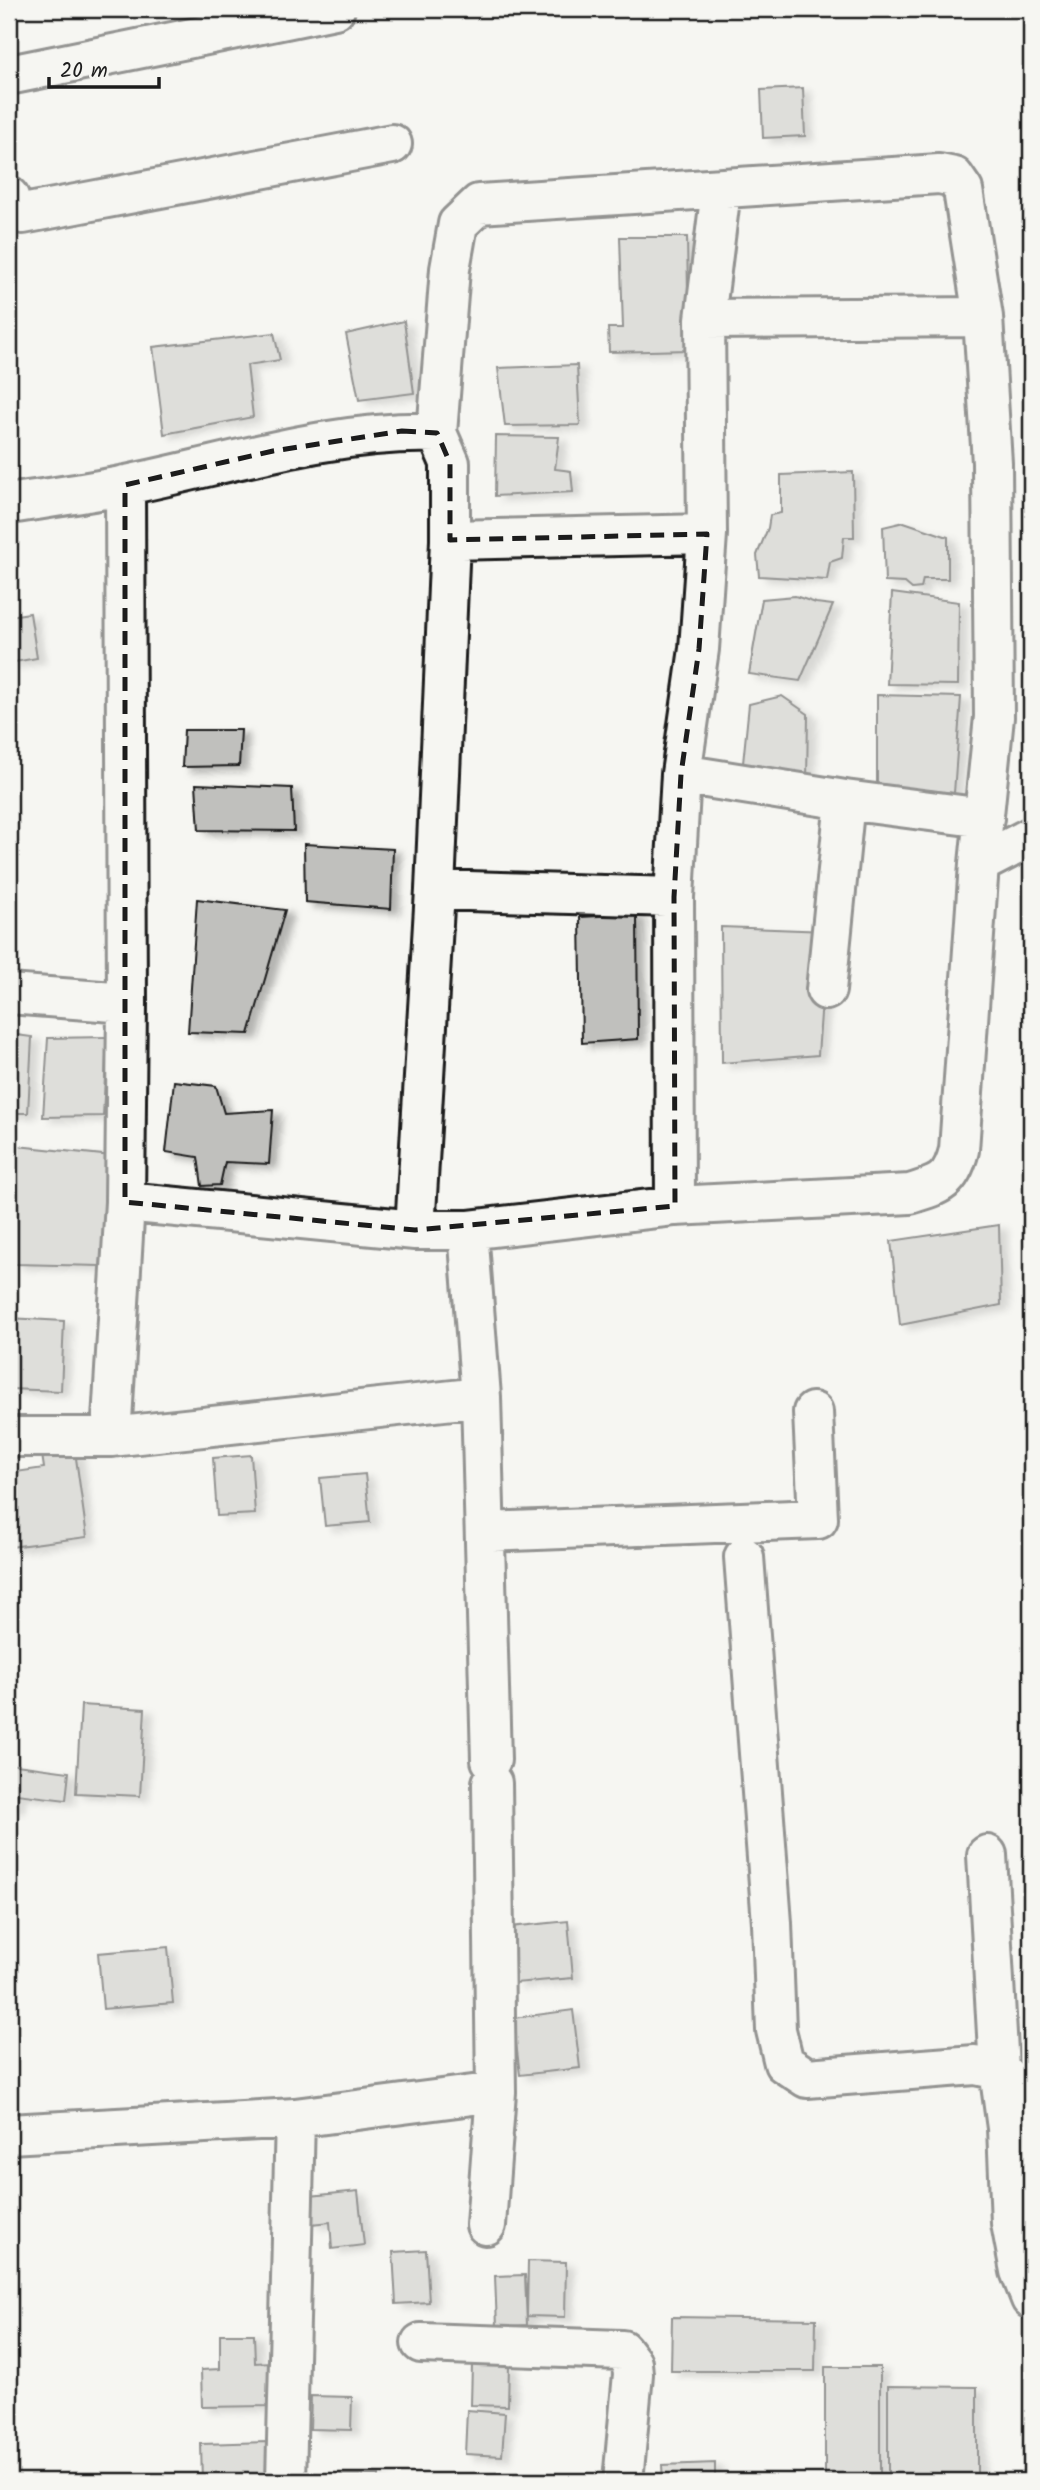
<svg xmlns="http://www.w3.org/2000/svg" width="1040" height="2490" viewBox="0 0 1040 2490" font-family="Kalam,sans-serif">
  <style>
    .building { fill: #c0c0bd; stroke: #1c1c1c; stroke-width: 2; filter: url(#shadow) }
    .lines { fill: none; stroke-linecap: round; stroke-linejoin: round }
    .minor-casing { stroke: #1c1c1c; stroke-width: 44 }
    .minor { stroke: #f6f6f2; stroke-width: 38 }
    .marked { fill: none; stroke: #1c1c1c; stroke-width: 5; stroke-dasharray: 14 9; stroke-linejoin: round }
  </style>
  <defs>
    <filter id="shadow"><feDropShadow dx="8" dy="4.5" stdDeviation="3.5" flood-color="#0004"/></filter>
  </defs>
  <rect width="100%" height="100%" fill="#f6f6f2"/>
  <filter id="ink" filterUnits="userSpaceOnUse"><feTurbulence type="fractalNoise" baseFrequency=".0143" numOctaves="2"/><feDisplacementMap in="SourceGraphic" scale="14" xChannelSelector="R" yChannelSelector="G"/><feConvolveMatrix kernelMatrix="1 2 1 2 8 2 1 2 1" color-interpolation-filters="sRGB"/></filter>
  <g filter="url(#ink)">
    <!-- building -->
    <path class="building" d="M803 88 805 136 763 138 761 90Z
      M620 237H687L689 350 609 352 608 328H623Z
      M404 321 414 393 359 400 346 334Z
      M274 333 280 360 247 365 253 417 164 434 153 347Z
      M577 365 580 425 505 426 498 368Z
      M496 436 559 437 555 469 571 471 573 492 495 496Z
      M853 472 854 537H844L842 558 830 562 827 580 759 576 757 555 768 528 770 515 781 513V475Z
      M904 522 948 537V579H923L921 588 912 589 905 583 885 582 883 527Z
      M892 593 959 602 958 685 887 684Z
      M795 596 816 603 833 605 800 681 749 674 762 599Z
      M30 613 37 658 9 663V616Z
      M877 695 961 697 954 793 877 785Z
      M782 696 808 714 807 781 742 773 749 704Z
      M184 730H241L239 766 182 767Z
      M196 784 292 788 294 831 199 830Z
      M304 844 393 849 391 909 305 902Z
      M197 899 285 910 249 1034 188 1032Z
      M637 914 638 1039 582 1043 580 917Z
      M721 927 827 931 818 1055 722 1063Z
      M9 1034 32 1037 28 1113H9Z
      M107 1037 103 1116 43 1117 48 1038Z
      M174 1081 216 1086 224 1113 273 1110 269 1164 225 1162 220 1185 202 1186 198 1157 166 1152Z
      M17 1146 112 1156 100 1266 15 1264Z
      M999 1225 1001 1305 900 1325 891 1241Z
      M9 1318 64 1321 61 1391 9 1389Z
      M75 1451 87 1537 10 1547 9 1473 44 1468 42 1455Z
      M251 1455 255 1514 217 1516 213 1458Z
      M365 1474 370 1522 325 1526 320 1478Z
      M81 1705 145 1709 140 1796 76 1793Z
      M9 1764 69 1772 66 1800 17 1794 16 1808 9 1807Z
      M568 1921 573 1978 515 1983 510 1927Z
      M168 1947 173 2003 103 2009 98 1953Z
      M573 2010 580 2068 520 2075 513 2018Z
      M358 2191 364 2245 332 2249 330 2222 312 2224 310 2196Z
      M426 2250 429 2302 396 2304 393 2252Z
      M528 2261 566 2262 565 2317 527 2316Z
      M525 2275 527 2325 497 2327 495 2276Z
      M672 2317 816 2319 815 2371H671Z
      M220 2334H254L255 2363 270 2362V2406L202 2407 201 2370 220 2369Z
      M472 2364 509 2365 508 2406 471 2405Z
      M825 2367H880V2476H825Z
      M888 2386 977 2387V2481H888Z
      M311 2396 352 2397 351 2430 310 2429Z
      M467 2410 505 2413 502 2456 465 2454Z
      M267 2442 268 2481H202L201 2444Z
      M715 2463V2481H663L662 2465Z
      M328 2475H379V2481H328Z"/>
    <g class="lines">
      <defs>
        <path id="minor" d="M9 75 335 9
          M9 197 15 212 23 214 392 144
          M705 319 983 317
          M437 433 450 269 458 224 479 204 939 174 954 177 963 190 983 317 992 463 994 717 979 864 959 1150C951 1182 940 1185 910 1194L675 1206 674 897 681 774 699 649 707 534 705 319 721 190
          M9 504C48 498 87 493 126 485 226 465 334 429 437 433L450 463V540L435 890 415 1230
          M450 540 707 534
          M681 774 845 800 984 818
          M979 864 1031 837
          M435 890 674 897
          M826 990 845 800
          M9 994 127 1003
          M125 1202 415 1230H468L675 1206
          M468 1230 481 1397 491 1760
          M9 1437H111L125 1202 127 1003 125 485
          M111 1437 481 1397
          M485 1532 818 1519 813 1412
          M744 1557 772 1923 776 2030 784 2063 807 2078 975 2065 999 2070 1031 2099
          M987 1855 999 2070 1007 2128 1011 2223 1020 2271 1031 2299
          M9 2134 295 2118 496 2092
          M486 2225 496 2092 492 1783
          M421 2343 622 2350 632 2363 633 2374 623 2481
          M286 2481 295 2118"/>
      </defs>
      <!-- minor casing -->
      <use href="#minor" class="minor-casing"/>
      <!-- minor -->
      <use href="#minor" class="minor"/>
    </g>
  </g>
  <!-- marked area -->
  <path d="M0 0H1040V2490H0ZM402 431 437 433 450 463V540L707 534 699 649 681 774 674 897 675 1206 415 1230 125 1202V485L273 451Z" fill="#f6f6f2" fill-opacity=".55" fill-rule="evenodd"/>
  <path class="marked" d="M402 431 437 433 450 463V540L707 534 699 649 681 774 674 897 675 1206 415 1230 125 1202V485L273 451Z"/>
  <!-- margin -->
  <rect width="1040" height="2490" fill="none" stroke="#f6f6f2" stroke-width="35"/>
  <rect x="18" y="18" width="1005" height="2455" fill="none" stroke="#1c1c1c" stroke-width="2.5" filter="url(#ink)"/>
  <!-- scale -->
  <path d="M49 77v10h110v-10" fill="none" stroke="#1c1c1c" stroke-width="3.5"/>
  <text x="60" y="77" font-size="21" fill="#1c1c1c" stroke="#f6f6f2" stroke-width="5" paint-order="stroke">20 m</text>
</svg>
